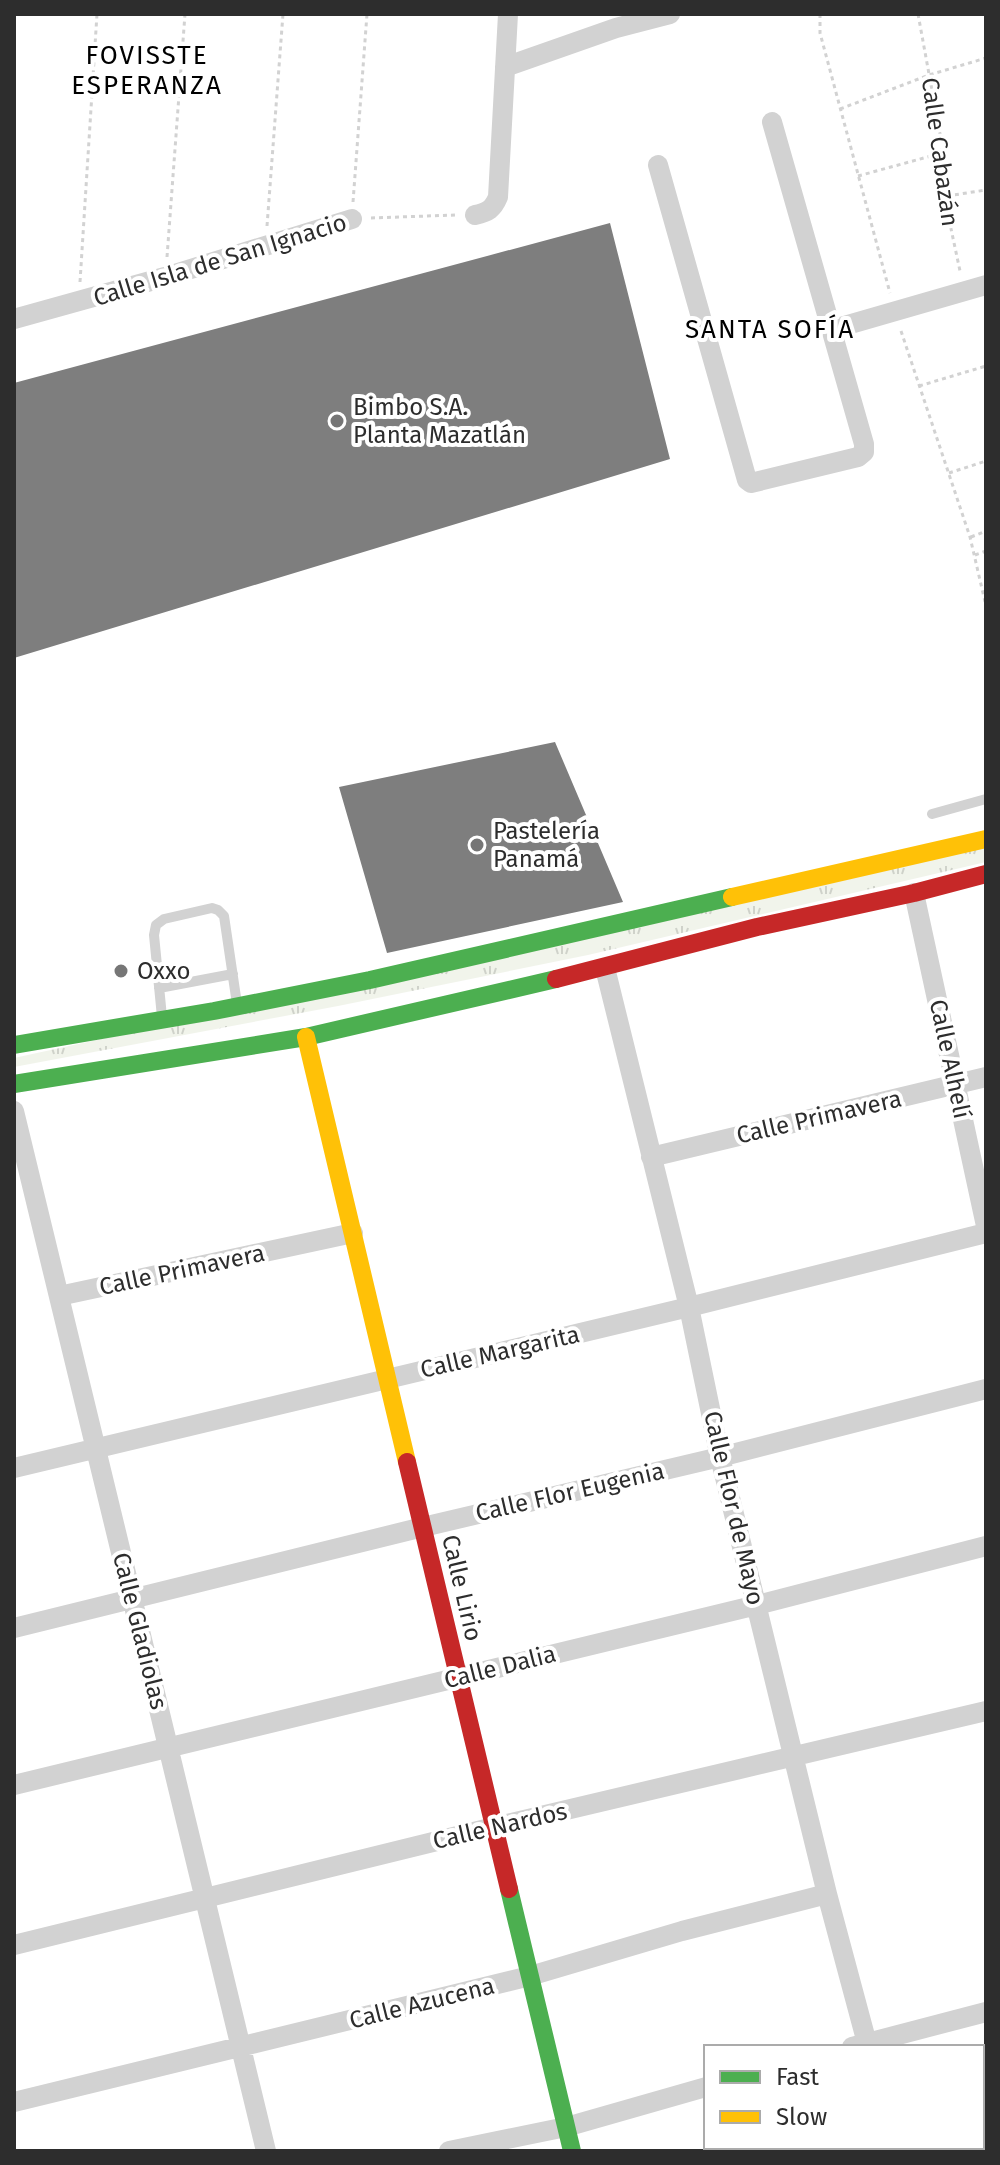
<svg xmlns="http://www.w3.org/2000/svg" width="1000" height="2165" viewBox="0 0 1000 2165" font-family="'Fira Sans',sans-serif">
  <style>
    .grass { fill: url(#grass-tufts) }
    .building { fill: #7e7e7e }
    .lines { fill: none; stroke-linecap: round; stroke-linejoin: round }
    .path { stroke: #d2d2d2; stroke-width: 3; stroke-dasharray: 4 4; stroke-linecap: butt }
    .lane { stroke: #d2d2d2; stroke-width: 10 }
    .street { stroke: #d2d2d2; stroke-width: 20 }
    .fast { stroke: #4caf50; stroke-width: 18 }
    .slow { stroke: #ffc107; stroke-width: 18 }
    .jam { stroke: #c62828; stroke-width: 18 }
    .poi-dot { fill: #767676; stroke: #fff; stroke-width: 3 }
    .labels { text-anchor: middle; stroke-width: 8; stroke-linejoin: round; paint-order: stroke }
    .street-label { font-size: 24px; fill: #2d2d2d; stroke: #fff }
    .poi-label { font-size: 24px; fill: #2d2d2d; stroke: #fff; text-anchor: start }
    .neighbourhood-label { font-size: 26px; letter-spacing: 2px; fill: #000; stroke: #fff }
  </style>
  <defs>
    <pattern id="grass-tufts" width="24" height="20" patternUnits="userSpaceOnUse" patternTransform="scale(2)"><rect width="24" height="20" fill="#f1f4eb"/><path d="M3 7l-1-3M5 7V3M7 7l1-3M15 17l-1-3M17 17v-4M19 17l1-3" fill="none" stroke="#cfd2ca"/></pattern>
  </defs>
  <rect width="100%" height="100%" fill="#fff"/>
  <!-- grass -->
  <path class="grass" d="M986 846V862L588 955 338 1006 14 1067V1058Z"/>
  <!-- building -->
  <path class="building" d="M610 223 670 459 14 658V383Z
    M555 742 623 902 387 953 339 787Z"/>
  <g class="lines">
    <!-- path -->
    <path class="path" d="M820 14V33L890 293
      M918 14 940 134 950 224 960 271
      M840 109 929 75 986 58
      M858 176 942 153
      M947 196 986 190
      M353 202 367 14
      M371 218 455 215
      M267 226 283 14
      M167 257 185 14
      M80 282 97 14
      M901 331 970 537 986 606
      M919 386 986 366
      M949 473 986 461
      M971 537 986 531
      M975 555 986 551"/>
    <!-- lane -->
    <path class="lane" d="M932 814 986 799
      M159 988 233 974
      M162 1017 154 935 156 925 164 919 212 908 218 910 224 916 237 1004"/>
    <!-- street -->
    <path class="street" d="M505 67 616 28 670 14
      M658 165 747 480 751 483 858 457 864 452V444L772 122
      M475 215C488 212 493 209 498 197L508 14
      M14 319 165 277 352 219
      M830 330 986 285
      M914 893 986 1226
      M605 968 689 1307 720 1457 827 1894 868 2047
      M14 1111 266 2151
      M651 1157 986 1077
      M59 1296 353 1233
      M14 1468 689 1307 986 1233
      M14 1628 423 1527 720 1457 986 1389
      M14 1785 757 1605 986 1546
      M14 1945 494 1827 986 1711
      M852 2047 986 2012
      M14 2102 530 1976 682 1931 827 1894
      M895 2147 896 2151
      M449 2151 566 2127 706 2087"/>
    <!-- fast -->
    <path class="fast" d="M14 1045 214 1011 370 980 732 897
      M14 1084 306 1037 556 979
      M509 1889 572 2151"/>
    <!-- slow -->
    <path class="slow" d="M732 897 986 839
      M306 1037 407 1462"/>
    <!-- jam -->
    <path class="jam" d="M556 979 757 927 914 893 986 874
      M407 1462 509 1889"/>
  </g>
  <!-- markers -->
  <g class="poi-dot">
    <circle cx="337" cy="421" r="8"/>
    <circle cx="477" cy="845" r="8"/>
    <circle cx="121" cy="971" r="8"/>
  </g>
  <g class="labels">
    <!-- street labels -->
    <g class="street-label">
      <text transform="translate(940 152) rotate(82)" y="8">Calle Cabazán</text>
      <text transform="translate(220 260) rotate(-17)" y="8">Calle Isla de San Ignacio</text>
      <text transform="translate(950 1059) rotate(78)" y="8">Calle Alhelí</text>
      <text transform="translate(819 1117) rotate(-13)" y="8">Calle Primavera</text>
      <text transform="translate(182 1270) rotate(-12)" y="8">Calle Primavera</text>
      <text transform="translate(500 1352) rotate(-13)" y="8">Calle Margarita</text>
      <text transform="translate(570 1492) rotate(-13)" y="8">Calle Flor Eugenia</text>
      <text transform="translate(734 1508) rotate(77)" y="8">Calle Flor de Mayo</text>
      <text transform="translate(462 1588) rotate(77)" y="8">Calle Lirio</text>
      <text transform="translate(140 1631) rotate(76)" y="8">Calle Gladiolas</text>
      <text transform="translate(500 1667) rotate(-14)" y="8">Calle Dalia</text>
      <text transform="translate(500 1826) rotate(-13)" y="8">Calle Nardos</text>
      <text transform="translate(422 2003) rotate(-14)" y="8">Calle Azucena</text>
    </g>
    <!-- poi labels -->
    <g class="poi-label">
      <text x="353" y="415">Bimbo S.A.<tspan x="353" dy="28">Planta Mazatlán</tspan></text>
      <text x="493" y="839">Pastelería<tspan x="493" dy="28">Panamá</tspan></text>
      <text x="137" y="979">Oxxo</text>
    </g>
    <!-- neighbourhood labels -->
    <g class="neighbourhood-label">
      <text x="147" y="64">FOVISSTE<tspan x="147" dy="30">ESPERANZA</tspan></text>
      <text x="770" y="338">SANTA SOFÍA</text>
    </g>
  </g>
  <!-- border -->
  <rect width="1000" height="2165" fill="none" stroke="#2d2d2d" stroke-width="32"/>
  <!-- legend -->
  <rect x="704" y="2045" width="280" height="104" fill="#ffffff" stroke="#ababab" stroke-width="2"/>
  <rect x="720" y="2071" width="40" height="12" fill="#4caf50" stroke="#ababab" stroke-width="2"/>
  <text x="776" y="2085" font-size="24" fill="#2d2d2d">Fast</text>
  <rect x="720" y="2111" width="40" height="12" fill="#ffc107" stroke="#ababab" stroke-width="2"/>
  <text x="776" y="2125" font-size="24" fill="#2d2d2d">Slow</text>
</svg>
